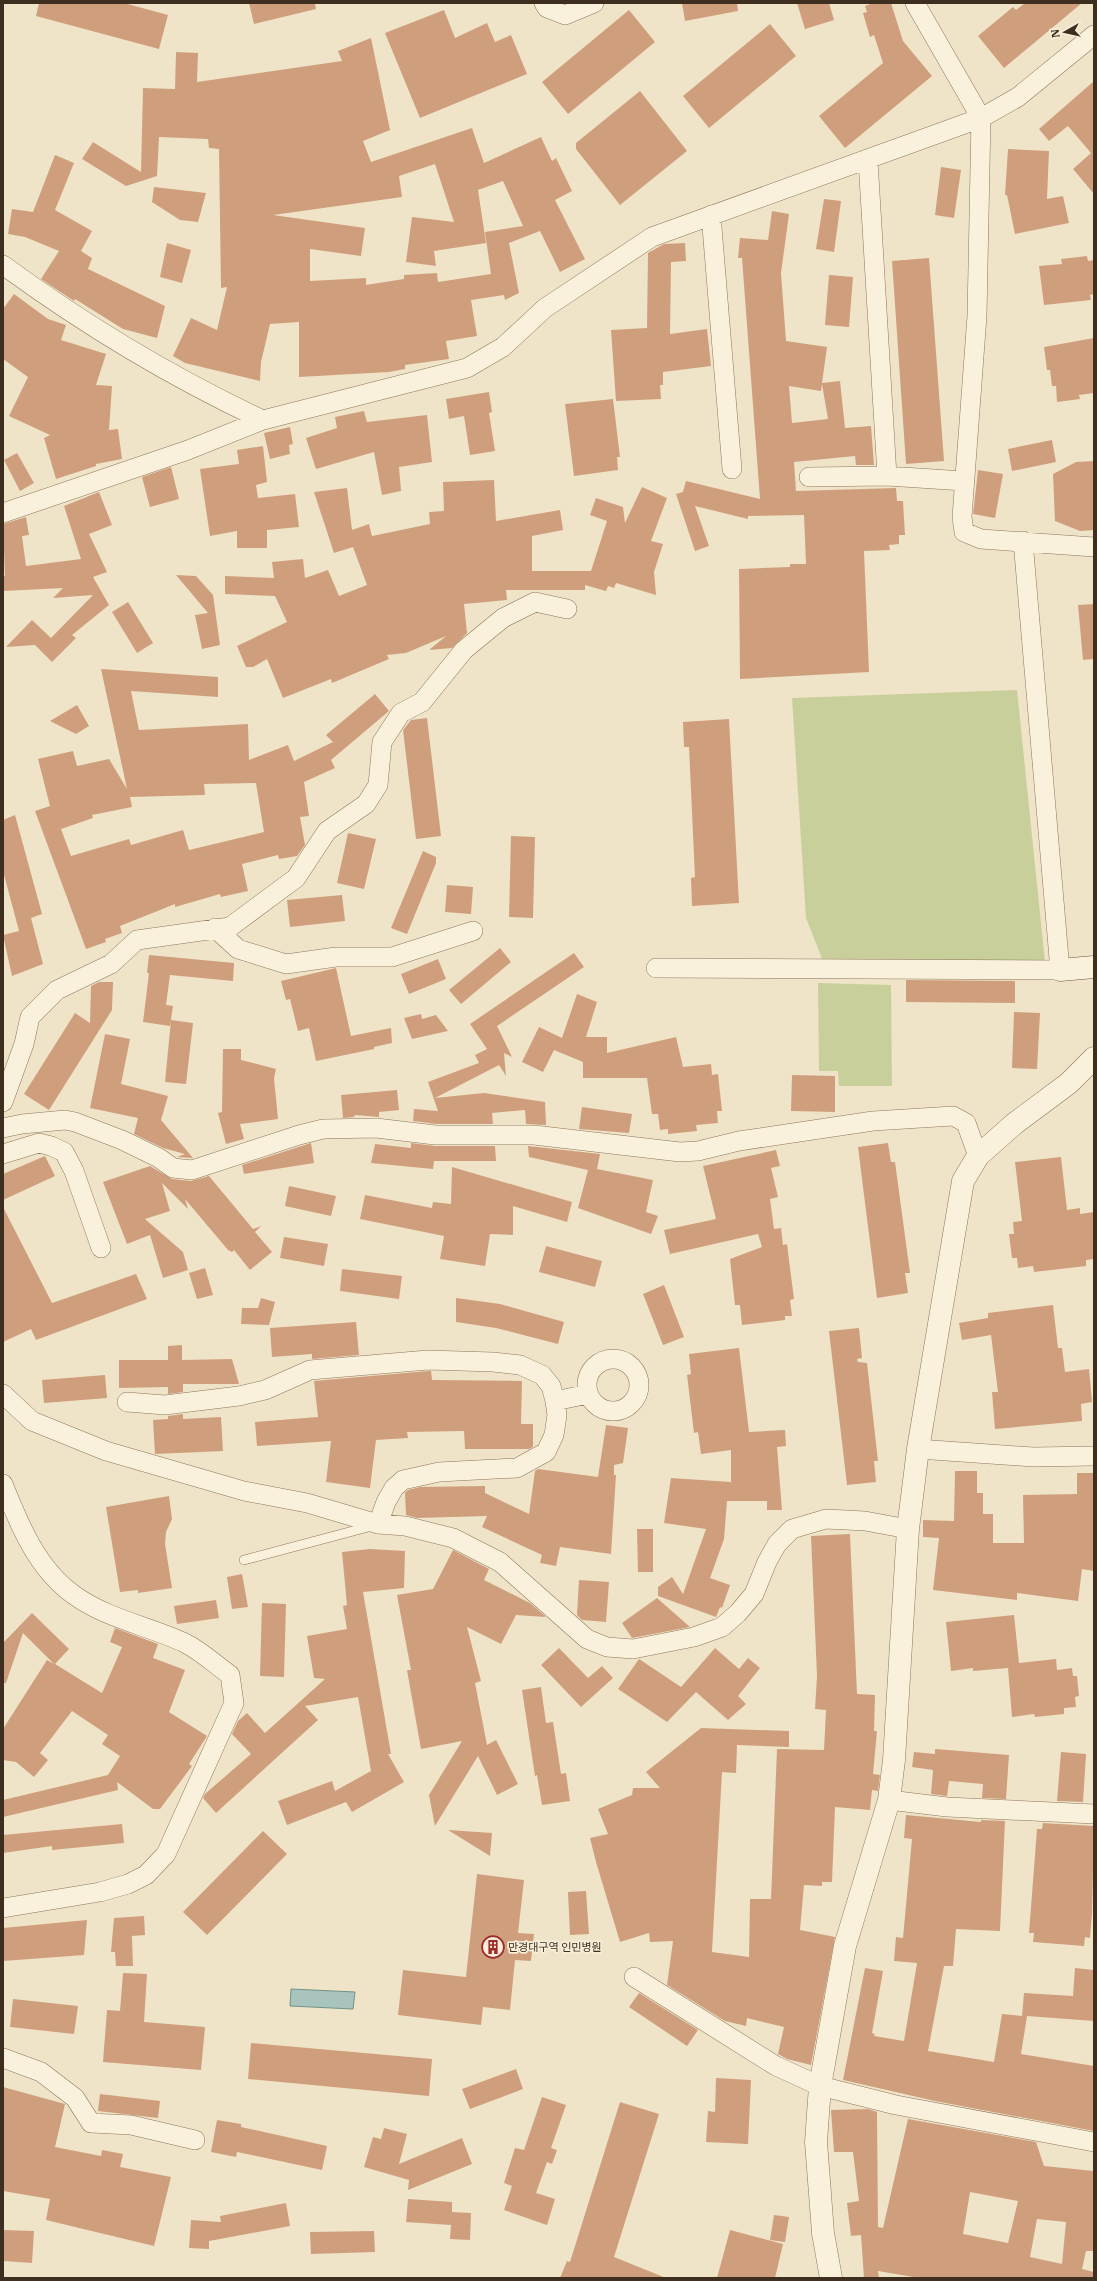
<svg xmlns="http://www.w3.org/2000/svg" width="1097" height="2281" font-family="'IBM Plex Serif','Noto Sans KR',serif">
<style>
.green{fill:#c9cf9b}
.water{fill:#a9c4bc;stroke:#6f938a}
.building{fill:#cf9f7d;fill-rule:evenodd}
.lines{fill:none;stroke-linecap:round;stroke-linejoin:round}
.service-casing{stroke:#8d765c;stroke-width:10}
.minor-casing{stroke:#8d765c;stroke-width:20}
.tertiary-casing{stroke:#8d765c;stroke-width:23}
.secondary-casing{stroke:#6f573f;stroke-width:23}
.service{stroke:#faf1dc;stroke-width:9}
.minor{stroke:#faf1dc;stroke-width:19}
.tertiary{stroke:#faf1dc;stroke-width:22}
.secondary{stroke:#faf1dc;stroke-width:22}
.labels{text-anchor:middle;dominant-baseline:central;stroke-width:3.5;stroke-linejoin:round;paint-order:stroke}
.poi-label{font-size:11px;fill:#3d2e20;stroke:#f7eed8;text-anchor:start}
</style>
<rect width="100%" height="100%" fill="#f0e4c8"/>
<!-- green -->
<path class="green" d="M1017,690L1045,962L823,961L806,918L792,698Z
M818,983L891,985L892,1086H839L838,1071H819Z"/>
<!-- water -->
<path class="water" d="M291,1989L355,1992L353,2009L290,2006Z"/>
<!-- building -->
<path class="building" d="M39,3H124L168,15L159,49L36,16Z
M249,3H315L316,9L254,24Z
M682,3H737L738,11L685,21Z
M797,3H829L834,20L805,29Z
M873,3H891L903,41L932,76L845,148L819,116L883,63L874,35L870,37L863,13L867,12L865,6Z
M1025,3H1082L1004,68L978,36L1013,7L1016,10Z
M444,10L455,38L487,23L495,42L511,35L527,74L420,118L385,33Z
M629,10L655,42L568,114L542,82Z
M770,24L796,56L709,128L683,96Z
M371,38L390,130L363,141L371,162L472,128L484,163L541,137L552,161L556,158L572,191L555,200L585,259L560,272L540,231L509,243L519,293L505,300L504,295L471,300L477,336L446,341L449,359L405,365V369L389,372L299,377V322L270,324L261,362L260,381L185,363L173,356L191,318L217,330L227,287L221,288L219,149L209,148L208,139L159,137L157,176L126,186L82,159L93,142L141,172L143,88L175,89L176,52L198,53L197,82L342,61L338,51ZM435,164L454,222L412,217L406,262L436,266L434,251L486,243L478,190L503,181L523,226L485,232L491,274L438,282L437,273L404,275V279L366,285V278L310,281V249L361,256L365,228L273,215L402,197L399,176Z
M1094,81V194L1073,169L1091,153L1068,126L1049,141L1039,129Z
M640,91L687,151L620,205L576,149V143Z
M1008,149L1049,151L1047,199L1063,196L1069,223L1015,234L1007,195H1005Z
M55,155L74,163L55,210L92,231L81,251L92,258L88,269L165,306L157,338L123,329L75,299L74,301L41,279L59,251L25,237L8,234L12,209L33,212Z
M941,167L961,170L954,218L935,215Z
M154,187L206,193L198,222L180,220L152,202Z
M824,199L841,201L834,252L816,249Z
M772,211L789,214L781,273L786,341L827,347L822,383L840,381L845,428L871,426L874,465H856L855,456L794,462L796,491L896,488L897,501H903L905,535H899V544L889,545L890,550L864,551L869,672L740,679L739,569L790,567V564H806L804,515L748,516V519L695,506L709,546L695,551L676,494L683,492L686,481L760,499L742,258H738L740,238L768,240ZM822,384L828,419L792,423L789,386L821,391Z
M167,243L191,250L182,283L160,277Z
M685,243L686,261L671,262L670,334L707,329L711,366L663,372V385H660L661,399L616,401L611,330L647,328L648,253L664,244Z
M1087,256L1088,261L1094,260V294L1090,295L1091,300L1044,305L1039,266L1062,264L1061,259Z
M929,258L944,461L906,464L892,261Z
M829,275L853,277L849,327L825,325Z
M14,294L48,319L66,325L61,340L106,354L96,385L112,386L109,430L118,429L122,459L96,464V466L56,479L44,438L50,435L9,416L28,377L3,359V309Z
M1094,338V393L1079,395L1080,399L1057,402L1056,386H1052L1050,370H1047L1044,347Z
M489,392L492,412L489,413L495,451L470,455L464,416L449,419L446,399Z
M613,399L620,457H617L618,470L574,476L565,404Z
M364,411L367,422L427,415L432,462L399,467L401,491L382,495L374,452L316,469L306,438L337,428L335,417Z
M290,427L293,444L289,445L290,454L270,459L264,433Z
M1052,440L1056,462L1012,471L1008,449Z
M263,446L267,482L256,485L258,498L295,494L299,527L267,530V548H237V531L210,536L200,469L239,464L237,450Z
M17,453L34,483L20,491L4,460Z
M1094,461V530L1080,531L1055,521L1053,474L1076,462Z
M171,467L179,499L150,507L142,477Z
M978,470L1003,474L995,518L973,514Z
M494,480L496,521L560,510L563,530L532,536V571H591L607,521L590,515L596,498L623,507L625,523L642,487L667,498L651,541L663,544L654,572L656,595L616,583L614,588L608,586L606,591L585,585V590H506L507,600L464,604L467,633L452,648L429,650L446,636L406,653L387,655L389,659L332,683L331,679L283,698L267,659L253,667H246L237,646L287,622L275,596L225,594V576L274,578L272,562L303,559L305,578L328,570L339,596L367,585L353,547L334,553L314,492L347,488L352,530L369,524L372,536L430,524L429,512L444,511L443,482Z
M99,492L112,525L89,534L107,572L93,577L109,605L72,635L76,638L52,662L35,645L6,647L32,620L51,638L93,595L53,598L63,588L3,591V576H5L3,524L26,517L29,535L22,536L26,566L81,559L64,506Z
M176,575L196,576L213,595L220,645L202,649L195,615L208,613Z
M128,602L153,643L137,653L112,612Z
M1094,604V659L1083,660L1078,605Z
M101,669L218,677V697L131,691L139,730L248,724L249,760L288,745L294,761L333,742L326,735L375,694L389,711L331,760L335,768L304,782L309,816L300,817L305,845L297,856L279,859L278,855L242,864L248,891L221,897L220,894L175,907V904L120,926L122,933L105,939L106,942L86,949L35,811L50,806L38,759L73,751L77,766L109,759L127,789ZM256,783L264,832L189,850L183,830L131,845L129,839L71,856L61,829L93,818L92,815L132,807L130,797L205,795L204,784Z
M77,705L89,726L76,734L50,721Z
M427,718L441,836L416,839L403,730L411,720Z
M729,719L739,903L692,906L691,878L695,877L689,747H684L683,722Z
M15,815L42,914L31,918L43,964L12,976L3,935L19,931L3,871V820Z
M348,833L376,839L364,889L337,883Z
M511,836L535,837L533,918L509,917Z
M423,851L436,857V863L407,934L391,928Z
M447,885L473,887L471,914L445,912Z
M342,895L345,921L290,927L287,900Z
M500,948L511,962L461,1004L449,990Z
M574,953L584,967L497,1026L512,1057L504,1053L506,1076L499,1065L435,1098L484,1093L545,1102L546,1125L526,1124L525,1110L492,1113L493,1124H436L413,1121L414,1109L438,1111L428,1082L479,1063L475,1055L487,1049L470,1024Z
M149,955L234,963L233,981L170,975L166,1005L173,1006L170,1026L143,1022L149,973H147Z
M438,959L446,979L409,994L401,974Z
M336,968L351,1036L391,1028L392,1043L374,1047V1049L316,1061L309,1028L298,1031L290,999L286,1000L281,981Z
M906,980L1015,981V1003L906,1002Z
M99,982H113L112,1010L49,1110L24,1094L75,1013L90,1023L91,986Z
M577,994L597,1002L586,1037H607V1053L676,1037L683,1067L711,1064L712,1075L718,1074L722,1111H717L718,1123L696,1125L697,1131L668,1134V1129L660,1130L658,1114H652L647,1078H583V1062L554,1050L543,1072L522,1062L539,1027L562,1038Z
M1014,1012L1040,1013L1037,1069L1012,1068Z
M421,1014L422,1019L436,1015L448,1031L412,1039L404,1018Z
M171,1020L193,1023L186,1084L165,1082Z
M105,1034L130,1039L121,1084L168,1096L161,1120L193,1158L177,1157L185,1154L163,1148L134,1134L138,1118L90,1108Z
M223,1049H241V1060L276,1069L274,1078L278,1119L240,1124L244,1139L226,1144L218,1113L222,1112Z
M792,1075L835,1076V1112L791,1111Z
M397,1090L399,1110L379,1112V1117L355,1115L354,1117L343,1118L341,1095Z
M582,1107L632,1114L629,1133L579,1129Z
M311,1143L314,1163L244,1174L242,1165Z
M411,1143L435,1146H495L496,1161H434L433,1169L371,1163L375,1144L411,1148Z
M888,1143L891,1162H895L910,1273H905L908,1293L877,1298L858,1147Z
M528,1146L600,1154L597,1169L653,1180L646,1212L658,1216L651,1234L578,1208L588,1170L529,1157Z
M776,1150L780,1166L771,1168L778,1197L770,1199L774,1229L781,1228L783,1245L787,1244L794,1299L790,1300L792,1316H785V1320L742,1325L740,1305H735L730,1259L762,1247L758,1234L670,1254L664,1230L716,1219L703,1166Z
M45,1156L55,1176L3,1200V1174Z
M1061,1157L1067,1210L1080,1208V1214L1094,1212V1259L1086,1260V1266L1034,1272L1033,1266L1018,1268L1017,1258H1012L1009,1234H1014L1013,1222L1022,1221L1015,1162Z
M150,1166L172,1179L191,1181L209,1176L253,1229L261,1226L255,1232L272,1252L250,1270L234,1250L232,1252L228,1250L185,1199L188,1209L162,1183L170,1211L145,1219L183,1252L188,1270L163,1278L150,1235L127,1244L103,1182Z
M452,1167L572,1202L567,1222L513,1206V1235L490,1234L485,1266L440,1259L444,1236L360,1219L365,1195L432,1208L433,1202L451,1204Z
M289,1186L336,1196L331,1216L285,1206Z
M3,1207L52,1303L136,1274L147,1299L36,1340L31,1329L3,1342Z
M284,1237L328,1244L324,1266L280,1258Z
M546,1246L602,1261L595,1287L539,1272Z
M205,1268L213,1295L197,1299L189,1273Z
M342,1269L402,1276L399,1299L340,1291Z
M664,1285L684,1337L663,1345L643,1294Z
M261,1298L275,1302L269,1325L241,1324L242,1308H258Z
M456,1298L500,1304L564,1322L558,1344L496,1328L456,1322Z
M1053,1305L1058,1348H1062L1065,1372L1089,1369L1092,1402L1081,1404L1082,1421L995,1429L992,1392H998L991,1335L962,1340L959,1323L988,1318V1313Z
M356,1322L359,1355L312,1359V1354L272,1357L270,1328Z
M859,1328L862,1358L857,1359L858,1362L867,1363L878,1461H874L876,1482L847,1485L829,1331Z
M182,1345V1360L232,1359L239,1384H183V1392L168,1394V1387L119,1388V1360H168V1346Z
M739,1348L749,1432L785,1430L786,1446L777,1447L782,1510H767V1501H727L724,1539L710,1578L730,1585L722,1608L720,1607L716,1617L658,1596V1587L672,1577L683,1594L706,1529L664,1523L671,1478L731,1482V1450L701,1454L698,1432L694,1433L687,1375L691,1374L689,1354Z
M428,1371H431L432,1380L522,1381L521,1424H533V1447L529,1449H465L464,1431L407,1432L408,1438L376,1440L370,1488L326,1482L331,1441L257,1446L255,1422L318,1417L314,1381Z
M105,1375L107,1398L44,1403L42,1380Z
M183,1414V1419L221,1417L223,1451L155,1454L153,1420L168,1419V1416Z
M606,1425L628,1428L623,1463L614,1465V1475H616L611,1554L560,1547L556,1566L540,1563L542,1555L482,1527L487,1516L417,1518L406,1515L405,1493L408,1490L420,1487L485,1486V1493L529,1514L535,1471L538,1469L598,1477Z
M955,1471H977V1493H983V1514H993V1543H1024L1023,1495L1077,1494V1473H1094V1571L1082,1569L1078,1601L1017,1593V1600L933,1590L939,1538L923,1537V1520L954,1521Z
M169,1496L172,1519L166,1532L165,1544L172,1588L138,1593V1590L120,1592L106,1507Z
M637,1529H653V1572H638Z
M850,1534L857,1694L875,1695L874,1731H877L873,1774L880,1775L878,1791L872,1790L870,1810L835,1807L832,1882H822V1886L804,1885L800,1930L835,1937L811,2065L787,2059L778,2054L784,2027L747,2018L746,2026L725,2021L667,1985L673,1941L650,1942L649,1933L620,1942L596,1862L590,1838L608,1834L598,1809L632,1795L633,1788H660L646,1772L701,1728L789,1731V1747L737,1745L736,1773L722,1772L712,1952L749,1957L750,1899H771L777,1749L824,1750L826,1710L815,1709L817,1676L811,1536Z
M370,1549L405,1551L404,1588L363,1592L391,1754H388L404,1782L352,1812L346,1802L287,1825L278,1801L332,1781L335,1791L371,1771L358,1697L305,1706L318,1720L216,1813L203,1798L205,1794L251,1754L232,1734L238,1721L247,1713L265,1733L325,1679L314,1678L307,1636L347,1629L343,1606L347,1605L342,1552Z
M453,1550L489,1569L484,1580L530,1603L546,1617L516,1615L501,1644L467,1627L481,1681L475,1683L487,1745L496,1740L518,1784L497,1795L478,1756L435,1826L429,1795L462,1741L421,1749L407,1670H411L397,1595L433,1589Z
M242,1574L248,1607L232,1609L227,1577Z
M579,1580L609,1582L606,1622L582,1620L577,1615Z
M657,1598L690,1627L632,1638L622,1623Z
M216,1600L219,1618L177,1624L174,1606Z
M262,1603L286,1604L284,1677L260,1676Z
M32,1613L69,1649L55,1664L102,1693L122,1647L110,1642L115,1628L158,1644L153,1658L185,1670L169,1712L207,1736L189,1764L192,1766L160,1809H153L117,1782L118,1790L3,1817V1800L108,1775L120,1756L102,1744L108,1735L72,1711L40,1753L48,1760L34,1777L16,1762L3,1760V1729L47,1660L54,1664L23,1633L6,1683H3V1643Z
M1014,1615L1019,1663L1056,1659L1057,1670L1072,1668L1073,1676H1077L1079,1696L1075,1697L1076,1707L1064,1708V1714L1035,1717L1034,1714L1012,1717L1008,1668L973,1671V1668L951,1671L946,1622Z
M559,1648L588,1678L602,1666L613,1678L581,1707L541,1665Z
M715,1648L739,1669L748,1658L760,1668L738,1696L746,1704L728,1720L696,1692L667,1722L618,1689L639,1659L681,1687Z
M541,1687L546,1723L553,1722L561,1774L566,1773L570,1801L542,1805L537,1775L535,1776L522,1690Z
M935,1749L1009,1755L1006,1799L982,1798L983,1784L949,1781L947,1796L931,1794L933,1770L912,1767L914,1752L935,1754Z
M1061,1752L1086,1754L1083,1802L1057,1801Z
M906,1815L981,1822V1820L1005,1821L1000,1931L956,1929L953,1966H944L928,2051L994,2062L1002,2014L1022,2016L1024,1993L1073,1996L1075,1968L1094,1970V2021L1027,2016L1021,2054L1094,2066V2131L935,2101L843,2080L865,1968L883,1971L872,2033L875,2034L874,2036L904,2041L917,1963L894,1961L896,1937L903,1938L912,1839L904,1838Z
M1043,1823L1094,1826L1092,1913L1090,1938L1085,1937L1084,1946L1033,1942L1034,1933H1029L1037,1829H1042Z
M122,1824L124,1843L52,1850V1846L3,1853V1835Z
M448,1830L492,1833L490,1856Z
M263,1831L287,1854L207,1935L183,1912Z
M477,1874L524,1880L518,1933L534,1934L531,1961L515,1960L510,2010L483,2007L481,2025L398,2015L403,1970L466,1977Z
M586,1891L589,1934L570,1935L568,1892Z
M144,1916L145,1935L132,1936L133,1966H116L115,1952H111L114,1918Z
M87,1920L84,1955L3,1961V1928Z
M123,1973L147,1974L144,2022L205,2027L201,2070L103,2062L107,2010L120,2011Z
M639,1993L698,2030L687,2046L629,2007Z
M13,1999L78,2006L74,2034L10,2027Z
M251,2043L432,2059L429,2096L248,2079Z
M516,2069L523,2089L470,2109L462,2089Z
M716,2078L751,2080L748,2144L706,2142L708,2111L715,2112Z
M3,2087L65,2104L55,2147L101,2156L102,2150L123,2154L120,2167L171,2177L154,2246L46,2220L50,2199L3,2191Z
M100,2094L160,2101L158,2118L98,2111Z
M542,2097L566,2105L551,2148L557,2150L552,2164L547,2162L536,2193L555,2199L547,2225L504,2210L512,2186L504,2183L515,2148L524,2150Z
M620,2102L659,2114L614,2257L666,2278H560L567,2261L570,2262Z
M868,2109L877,2112L878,2227L883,2228L908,2119L1036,2142L1044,2166L1094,2171V2251H1086L1082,2269L1094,2272L1093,2278H919L878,2271L879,2278H864L861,2235L851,2236L847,2203L859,2201L853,2152H834L831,2110ZM970,2192L1018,2201L1008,2243L963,2234ZM1037,2219L1066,2222L1062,2264L1030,2257Z
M217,2120L241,2124V2127L327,2146L322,2170L237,2152L236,2157L211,2152Z
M384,2128L407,2134L399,2164L462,2138L472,2164L408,2190L409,2180L364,2167L373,2137L381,2139Z
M408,2199L452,2202V2212L471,2213L470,2240L450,2239L451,2225L406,2222Z
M286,2203L290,2226L209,2241V2249L189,2248L191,2220L221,2222L220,2216Z
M774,2215L789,2217L785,2242L770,2240Z
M3,2230L34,2231L32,2263L3,2261Z
M730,2230L783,2244L775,2278H717Z
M374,2231L375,2252L311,2254L310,2232Z"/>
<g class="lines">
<!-- service casing -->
<g class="service-casing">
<path id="service" d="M244,1560L372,1526"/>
</g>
<!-- minor casing -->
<g class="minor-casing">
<path id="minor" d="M544,3L547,8L565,15L594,3
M915,3L981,118L977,316L962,517L964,532L981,539L1094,547
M868,160L887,476
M711,215L732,469
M3,265C85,325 171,377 263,420
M809,477L887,476L964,481
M3,513L188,450L263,420L467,368L503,347L545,308L652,237L981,118L1018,97L1094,35
M215,928L238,949L286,964L336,957H392L473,931
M656,968L1060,970L1023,541
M3,1102L24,1044L30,1017L57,990L111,964L137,940L230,927L296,878L327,831L366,804L378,785L382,742L401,713L422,702L464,650L503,618L535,602L567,609
M3,1128L22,1124L65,1120L75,1122L122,1140L159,1158L173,1168L192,1170L299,1135L323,1129L376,1128L435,1135H534L680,1152L698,1151L739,1141L873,1121L953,1116L966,1123L978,1156
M3,1154L39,1143L51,1146L64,1152L74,1171L101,1248
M587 1385a26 26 0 1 1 52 0a26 26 0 1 1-52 0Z
M3,1394L32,1421L106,1451L244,1491L307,1503L378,1524L405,1526L453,1538L500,1562L587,1639L607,1647L633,1649L694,1637L722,1627L738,1613L754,1594L767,1562L777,1544L792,1529L826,1519L865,1521L908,1529
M555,1401L588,1394
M127,1402L165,1405L239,1396L265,1390L310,1370L428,1360L493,1362L520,1365L542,1375L551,1386L555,1401L557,1415L554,1435L546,1452L517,1468L439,1472L403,1480L394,1488L386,1502L378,1524
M918,1449L1033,1457L1094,1456
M3,1484C19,1524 37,1569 74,1595C107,1619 149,1626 185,1643C201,1651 216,1665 230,1675L234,1703L166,1854L146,1875L128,1884L100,1892L3,1908
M889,1800L947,1807L1094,1814
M634,1977L776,2066L820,2086L896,2105L1094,2142
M3,2058L41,2072L75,2098L91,2123L131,2125L195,2140"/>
</g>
<!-- tertiary casing -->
<g class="tertiary-casing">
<path id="tertiary" d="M831,2278L823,2233L816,2142L820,2086L845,1946L889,1800L894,1760L908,1529L918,1449L963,1181L978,1156L1014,1124L1069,1083L1094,1058"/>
</g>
<!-- secondary casing -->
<g class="secondary-casing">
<path id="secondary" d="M1060,970L1094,967"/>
</g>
<!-- service -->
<use href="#service" class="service"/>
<!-- minor -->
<use href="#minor" class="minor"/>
<!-- tertiary -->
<use href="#tertiary" class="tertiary"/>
<!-- secondary -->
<use href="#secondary" class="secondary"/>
</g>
<!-- icons -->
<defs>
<g id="building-ring" transform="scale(1.15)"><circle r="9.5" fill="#f7eed8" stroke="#9e2a2b" stroke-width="1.5"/><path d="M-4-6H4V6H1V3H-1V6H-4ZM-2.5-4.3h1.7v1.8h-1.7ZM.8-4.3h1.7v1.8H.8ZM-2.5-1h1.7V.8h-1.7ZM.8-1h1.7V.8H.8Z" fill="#9e2a2b"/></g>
</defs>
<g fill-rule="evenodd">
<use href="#building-ring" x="493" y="1947"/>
</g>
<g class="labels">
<!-- poi labels -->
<g class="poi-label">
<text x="508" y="1947">만경대구역 인민병원</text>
</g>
</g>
<!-- border -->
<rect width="1097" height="2281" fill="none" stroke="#3d2e20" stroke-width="8"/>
<!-- north arrow -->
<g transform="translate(1065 32) rotate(262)" stroke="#f7eed8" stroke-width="3" paint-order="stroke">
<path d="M0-3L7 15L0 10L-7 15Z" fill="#3d2e20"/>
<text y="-6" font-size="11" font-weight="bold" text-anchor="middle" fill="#3d2e20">N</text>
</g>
</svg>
